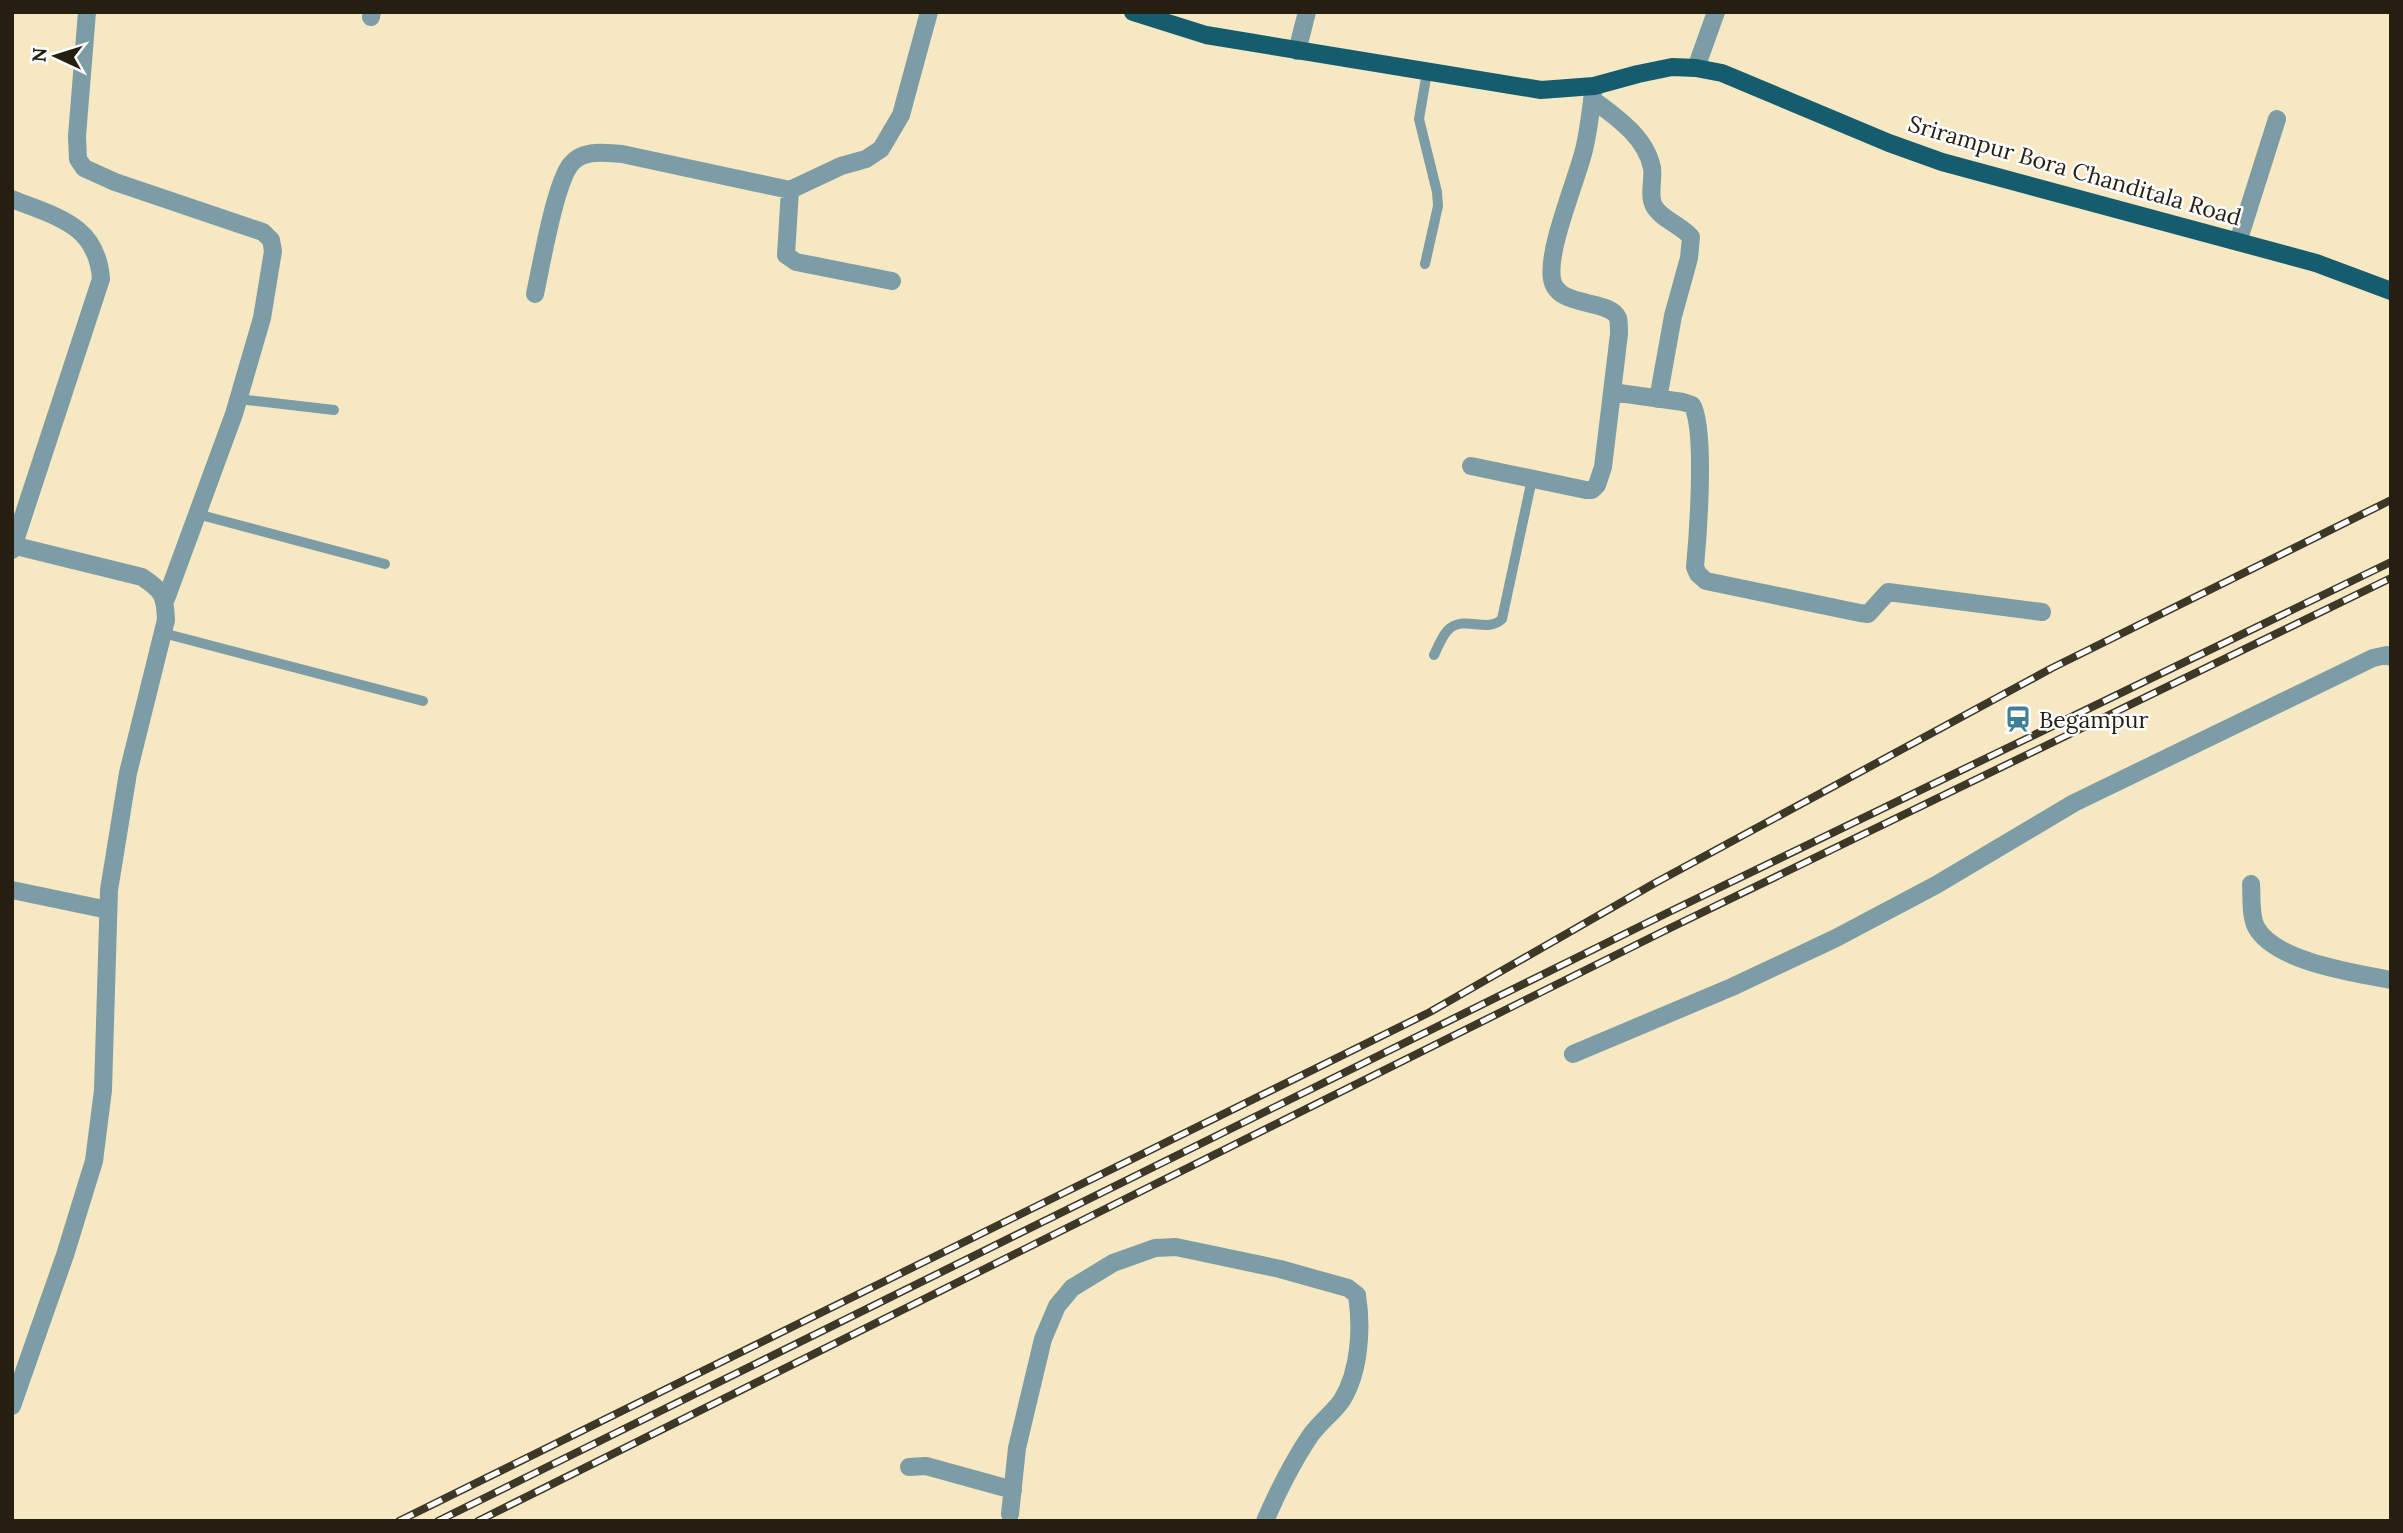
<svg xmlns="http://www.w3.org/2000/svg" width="2403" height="1533" font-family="Lora,serif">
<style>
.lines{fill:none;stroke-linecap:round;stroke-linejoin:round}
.service{stroke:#7c9ca6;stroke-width:10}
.minor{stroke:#7c9ca6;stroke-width:18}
.primary{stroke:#145c6e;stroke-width:18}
.rail-casing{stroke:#3d3727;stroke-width:8}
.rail{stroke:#fff;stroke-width:5;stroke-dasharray:16;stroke-linecap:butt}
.labels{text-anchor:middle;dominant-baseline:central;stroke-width:5;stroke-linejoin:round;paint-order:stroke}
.street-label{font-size:23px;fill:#241f11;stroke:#fff}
.poi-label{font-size:23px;fill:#241f11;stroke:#fff;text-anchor:start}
</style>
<rect width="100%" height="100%" fill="#f6e8c3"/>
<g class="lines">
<!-- service -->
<path class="service" d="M1425,264L1438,206L1437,192L1419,119L1427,72
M238,399L334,410
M197,514L385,564
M163,633L423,701
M1434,655C1438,647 1442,636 1448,630C1464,614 1487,634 1502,619L1532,479"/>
<!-- minor -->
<path class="minor" d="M87,12L77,136L78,159L84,168L115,182L263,232L271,240L273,251L262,318L234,414L166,599
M371,17L372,12
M1297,51L1307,12
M1696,68L1716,12
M1592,99C1615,116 1646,137 1652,168C1654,179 1648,195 1654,206C1661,219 1681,225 1691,237L1689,258L1673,316L1658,399
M790,190L786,255L796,262L892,281
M12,199C56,217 97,224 101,279L12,550
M2238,242L2277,119
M535,294C541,267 555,183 571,164C583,149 605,153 622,154L790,190L841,166L866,159L881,149L901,115L929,12
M1612,392L1683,402L1692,405C1706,428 1698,535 1695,567L1698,574L1706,581L1860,613L1868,614L1888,592L2042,612
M1471,466L1586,490H1592L1597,485L1603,467L1619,334C1619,329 1619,322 1618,318C1610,298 1557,309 1552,279C1547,249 1576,182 1584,150C1589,129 1591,108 1594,86
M12,545L142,577C163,591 165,595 166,620L128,773L109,890L103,1090L94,1161L65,1255L12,1406
M2251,884C2252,897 2250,915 2256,927C2275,962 2355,973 2391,980
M12,890L108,910
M1573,1054L1732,987L1836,938L1936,885L2074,803L2373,658L2387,655L2391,657
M909,1467L926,1466L1013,1490
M1010,1514L1017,1448L1043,1339L1057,1306L1072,1288L1113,1263L1155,1248L1176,1247L1280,1269L1348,1288L1357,1295C1362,1327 1360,1371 1342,1400C1335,1411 1319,1423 1310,1436C1292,1463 1278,1491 1265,1521"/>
<!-- primary -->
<path class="primary" d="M1133,12L1206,35L1541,90L1594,86L1638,74L1672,67L1696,68L1722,73L1889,143L1942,162L2316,263L2391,291"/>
<!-- rail casing -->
<g class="rail-casing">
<path id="rail" d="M399,1521L1430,1012L1655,883L2052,668L2391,500
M438,1521L1667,913L2391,562
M478,1521L1662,932L2391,578"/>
</g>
<!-- rail -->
<use href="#rail" class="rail"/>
</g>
<!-- icons -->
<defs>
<g id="station-bare" transform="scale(2.1)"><path d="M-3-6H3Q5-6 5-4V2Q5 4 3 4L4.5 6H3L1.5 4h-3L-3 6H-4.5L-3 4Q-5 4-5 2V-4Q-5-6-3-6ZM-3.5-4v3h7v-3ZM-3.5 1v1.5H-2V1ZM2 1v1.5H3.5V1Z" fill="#3e7f91" stroke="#fff" stroke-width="2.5" paint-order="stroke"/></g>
</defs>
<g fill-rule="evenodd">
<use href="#station-bare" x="2018" y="719"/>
</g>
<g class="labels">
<!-- street labels -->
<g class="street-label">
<text transform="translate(2075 170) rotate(16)">Srirampur Bora Chanditala Road</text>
</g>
<!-- poi labels -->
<g class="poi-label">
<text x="2039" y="719">Begampur</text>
</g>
</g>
<!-- border -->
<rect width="2403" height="1533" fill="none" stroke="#241f11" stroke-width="28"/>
<!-- north arrow -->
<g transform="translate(56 56) rotate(274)" stroke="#ffffff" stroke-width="5" paint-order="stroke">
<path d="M0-5L12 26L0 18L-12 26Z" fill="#241f11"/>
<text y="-10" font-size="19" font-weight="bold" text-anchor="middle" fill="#241f11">N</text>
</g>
</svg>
